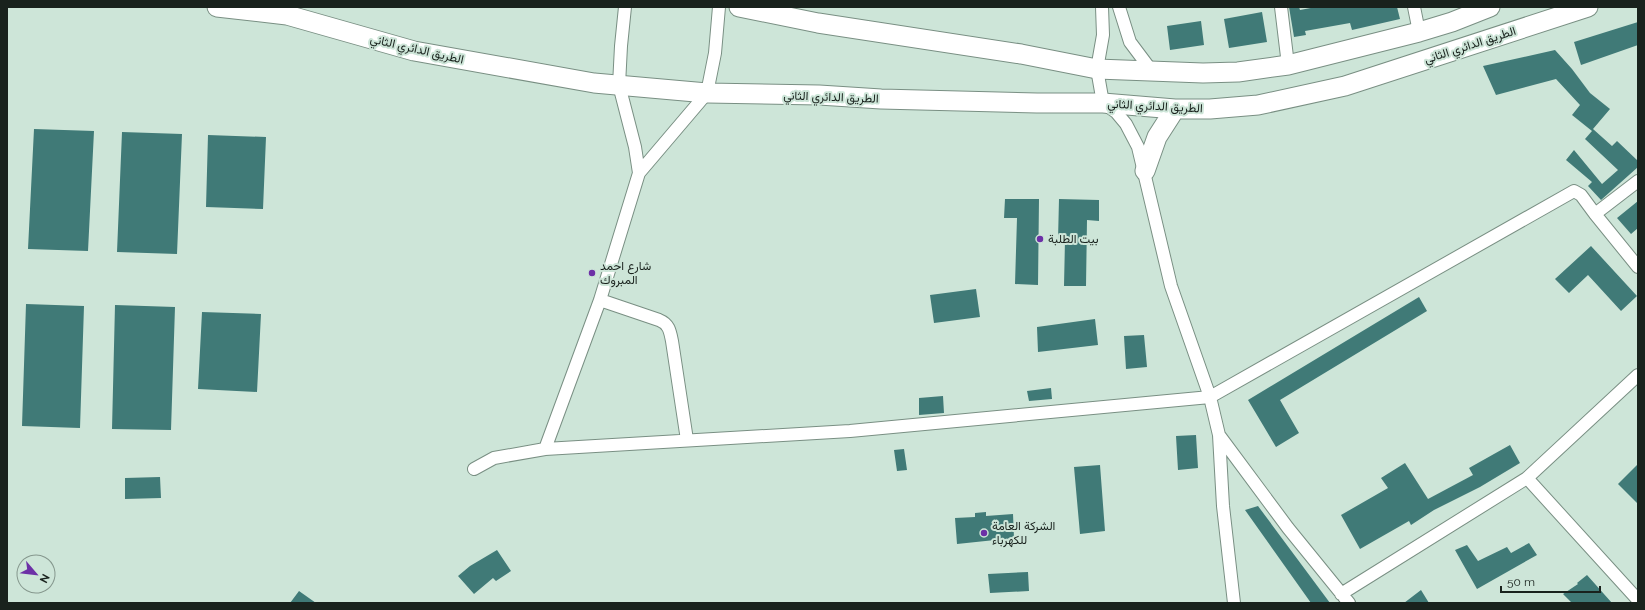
<svg xmlns="http://www.w3.org/2000/svg" width="1645" height="610" font-family="Raleway,Vazirmatn,sans-serif">
<style>
.building{fill:#407a77}
.lines{fill:none;stroke-linecap:round;stroke-linejoin:round}
.minor-casing{stroke:#798f83;stroke-width:14}
.primary-casing{stroke:#798f83;stroke-width:21}
.minor{stroke:#fff;stroke-width:12}
.primary{stroke:#fff;stroke-width:19}
.poi-dot{fill:#6c30a6;stroke:#cde5d8;stroke-width:1.5}
.labels{text-anchor:middle;dominant-baseline:central;stroke-width:4;stroke-linejoin:round;paint-order:stroke}
.street-label{font-size:12px;fill:#19221d;stroke:#cde5d8}
.poi-label{font-size:12px;fill:#19221d;stroke:#cde5d8;text-anchor:start}
</style>
<rect width="100%" height="100%" fill="#cde5d8"/>
<!-- building -->
<path class="building" d="M1289,7H1299L1300,10L1316,7H1397L1400,19L1352,30L1350,23L1305,31L1306,35L1294,37Z
M1262,12L1267,42L1229,48L1224,19Z
M1201,21L1204,45L1170,50L1167,26Z
M1638,22V45L1581,65L1574,42Z
M1555,50L1572,69L1590,93L1610,109L1593,129L1612,146L1617,141L1638,161V167L1601,200L1588,186L1592,182L1566,160L1574,150L1602,184L1618,170L1585,139L1592,131L1572,115L1580,105L1556,79L1496,95L1483,66Z
M34,129L94,131L88,251L28,249Z
M122,132L182,134L177,254L117,252Z
M208,135L266,137L263,209L206,207Z
M1005,199H1039L1038,285L1015,284L1017,218H1004Z
M1059,199L1099,200V221L1087,220L1086,286H1064L1065,240H1058Z
M1638,201V228L1631,234L1617,218Z
M1591,246L1637,296L1621,311L1588,275L1569,293L1555,279Z
M976,289L980,317L934,323L930,295Z
M1419,297L1427,311L1280,400L1299,433L1276,447L1248,400Z
M26,304L84,306L80,428L22,426Z
M115,305L175,307L171,430L112,429Z
M202,312L261,314L257,392L198,389Z
M1095,319L1098,345L1038,352L1037,327Z
M1144,335L1147,367L1126,369L1124,336Z
M1051,388L1052,399L1029,401L1027,391Z
M943,396L944,413L919,415V398Z
M1196,435L1198,468L1178,470L1176,436Z
M1510,445L1520,463L1480,487L1434,510L1411,525L1409,521L1360,549L1341,515L1388,488L1381,478L1405,463L1428,499L1473,475L1469,468Z
M904,449L907,470L897,471L894,450Z
M1638,464V504L1618,484Z
M1100,465L1105,531L1080,534L1074,467Z
M160,477L161,498L125,499V478Z
M1258,506L1330,603H1311L1245,510Z
M986,512V516L1013,514L1014,538L957,544L955,518L975,517V513Z
M1529,543L1537,555L1477,589L1455,550L1467,545L1478,561L1507,547L1511,553Z
M497,550L511,571L496,581L493,578L474,594L458,576L470,566Z
M1028,572L1029,591L990,593L988,574Z
M1587,575L1612,603H1572L1563,594L1578,584L1577,583Z
M1421,590L1429,603H1404Z
M299,591L316,603H290Z"/>
<g class="lines">
<!-- minor casing -->
<g class="minor-casing">
<path id="minor" d="M625,7L621,46L619,85L635,147L639,173
M1102,7L1103,35L1097,69L1103,103L1116,112L1126,124L1138,147L1171,286L1210,397L1219,435L1223,506L1234,603
M1119,7L1130,42L1151,70
M1281,7L1288,65
M1414,7L1419,32
M1595,214L1638,181
M600,300L659,320C669,324 670,331 672,341L687,440
M1219,435L1288,528L1349,603
M545,449L600,300L639,173L707,93L715,53L719,7
M474,469L494,458L545,449L850,431L1210,397L1574,191L1581,195L1595,214L1638,267
M1527,478L1638,375
M1341,594L1527,478L1638,600"/>
</g>
<!-- primary casing -->
<g class="primary-casing">
<path id="primary" d="M217,7L287,15L414,51L594,83L707,93L819,95L881,99L1037,103H1103L1175,109H1210L1258,105L1345,86L1588,7
M739,7L818,23L1021,54L1097,69L1203,73L1238,72L1288,65L1419,32L1452,22L1490,7
M1145,171L1157,137L1175,109"/>
</g>
<!-- minor -->
<use href="#minor" class="minor"/>
<!-- primary -->
<use href="#primary" class="primary"/>
</g>
<!-- markers -->
<g class="poi-dot">
<circle cx="1040" cy="239" r="4"/>
<circle cx="592" cy="273" r="4"/>
<circle cx="984" cy="533" r="4"/>
</g>
<g class="labels">
<!-- street labels -->
<g class="street-label">
<text transform="translate(1470 45) rotate(-18)">الطريق الدائري الثاني</text>
<text transform="translate(417 49) rotate(13)">الطريق الدائري الثاني</text>
<text transform="translate(831 97) rotate(2)">الطريق الدائري الثاني</text>
<text transform="translate(1155 106) rotate(3)">الطريق الدائري الثاني</text>
</g>
<!-- poi labels -->
<g class="poi-label">
<text x="1048" y="239">بيت الطلبة</text>
<text x="600" y="266">شارع احمد<tspan x="600" dy="14">المبروك</tspan></text>
<text x="992" y="526">الشركة العامة<tspan x="992" dy="14">للكهرباء</tspan></text>
</g>
</g>
<!-- border -->
<rect width="1645" height="610" fill="none" stroke="#19221d" stroke-width="16"/>
<!-- north arrow -->
<g transform="translate(36 574) rotate(118)"><circle r="19" fill="#cde5d8" stroke="#85978d"/>
<path d="M0-3L7 15L0 10L-7 15Z" fill="#6c30a6"/>
<text y="-6" font-size="11" font-weight="bold" text-anchor="middle" fill="#19221d">N</text>
</g>
<!-- scale -->
<path d="M1501 586v6h99v-6" fill="none" stroke="#19221d" stroke-width="2"/>
<text x="1507" y="586" font-size="12" fill="#19221d" stroke="#cde5d8" stroke-width="3" paint-order="stroke">50 m</text>
</svg>
